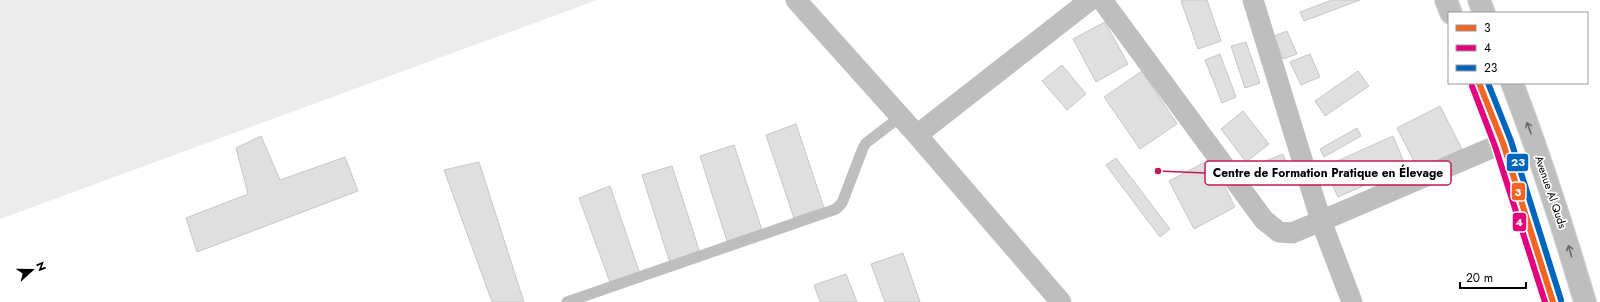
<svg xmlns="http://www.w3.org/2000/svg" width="1600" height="302" font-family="Jost,sans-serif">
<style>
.green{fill:#ececec}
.building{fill:#dfdfdf;stroke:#c7c7c7}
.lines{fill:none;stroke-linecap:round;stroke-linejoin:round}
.primary-casing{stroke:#dbdbdb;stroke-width:24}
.lane{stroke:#bebebe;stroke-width:11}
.street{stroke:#bebebe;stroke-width:21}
.primary{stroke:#bebebe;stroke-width:22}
.bus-1-casing{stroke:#fff;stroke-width:9}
.bus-2-casing{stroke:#fff;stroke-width:9}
.bus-3-casing{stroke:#fff;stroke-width:9}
.bus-1{stroke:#f26522;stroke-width:6}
.bus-2{stroke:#e5007d;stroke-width:6}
.bus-3{stroke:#0065bd;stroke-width:6}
.oneway{stroke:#686868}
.labels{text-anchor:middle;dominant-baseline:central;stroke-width:3.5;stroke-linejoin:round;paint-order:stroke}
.street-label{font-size:11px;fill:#000;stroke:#fff}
.leader{fill:none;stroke:#c2185b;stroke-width:1.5}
.callout-dot{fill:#c2185b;stroke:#fff;stroke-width:1.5}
.callout{fill:#fff;stroke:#c2185b;stroke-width:1.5}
.callout-label{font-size:12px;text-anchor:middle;font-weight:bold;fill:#000}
.line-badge{stroke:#fff;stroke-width:1.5}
.badge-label{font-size:11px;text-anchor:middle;font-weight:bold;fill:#fff}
</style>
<rect width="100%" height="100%" fill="#fff"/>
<!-- green -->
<path class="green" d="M0,0H597L0,219Z"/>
<!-- building -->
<path class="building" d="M1185,0H1207L1221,41L1198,49L1181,1Z
M1332,0H1360L1304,21L1300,12Z
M1105,22L1128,64L1096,82L1073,39Z
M1287,31L1297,54L1283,59L1274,36Z
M1246,42L1260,83L1245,88L1231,46Z
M1220,54L1236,97L1222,103L1205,60Z
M1310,54L1320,77L1301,85L1290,62Z
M1062,65L1086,94L1067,110L1042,81Z
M1142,71L1177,124L1140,149L1104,97Z
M1358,71L1369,86L1325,116L1315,101Z
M1440,106L1462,149L1419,171L1397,128Z
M1243,111L1269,144L1246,162L1221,129Z
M796,124L824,208L794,218L766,135Z
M1357,128L1361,136L1324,157L1320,149Z
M261,136L280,180L345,157L358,191L197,252L186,218L248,194L236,148Z
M1393,136L1406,167L1338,197L1324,167Z
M734,145L762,230L727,241L700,156Z
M1283,154L1288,166L1249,181L1245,169Z
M1116,158L1170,229L1160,237L1106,165Z
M1211,159L1235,207L1194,229L1169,181Z
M479,162L524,302H492L444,170Z
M672,166L700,253L670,263L642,175Z
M610,186L640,274L611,285L579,198Z
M903,253L920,302H885L871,264Z
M846,274L857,302H820L814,285Z"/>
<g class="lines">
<!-- primary casing -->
<g class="primary-casing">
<path id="primary" d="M1446,0L1451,13
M1479,0L1484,13
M1479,83L1503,143L1553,302
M1512,83C1540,155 1563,228 1585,302"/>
</g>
<!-- lane -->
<path class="lane" d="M567,302L836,209L842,203L863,148L866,143L900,117"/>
<!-- street -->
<path class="street" d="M796,0L917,135L1061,302
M1102,0L1264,220L1279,232L1292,233L1321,221L1352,302
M1253,0L1321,221L1503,143
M917,135L1090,0"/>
<!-- primary -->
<use href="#primary" class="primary"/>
<!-- bus-1 casing -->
<g class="bus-1-casing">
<path id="bus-1" d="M1479,83L1503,143L1553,302"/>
</g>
<!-- bus-2 casing -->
<g class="bus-2-casing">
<path id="bus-2" d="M1472,86L1495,146L1545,302"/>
</g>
<!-- bus-3 casing -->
<g class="bus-3-casing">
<path id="bus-3" d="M1488,83L1511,141L1561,300"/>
</g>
<!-- bus-1 -->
<use href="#bus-1" class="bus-1"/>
<!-- bus-2 -->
<use href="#bus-2" class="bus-2"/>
<!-- bus-3 -->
<use href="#bus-3" class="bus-3"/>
</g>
<!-- one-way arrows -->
<defs><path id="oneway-shaft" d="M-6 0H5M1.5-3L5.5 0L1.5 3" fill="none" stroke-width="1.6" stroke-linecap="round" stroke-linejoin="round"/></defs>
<g class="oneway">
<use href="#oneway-shaft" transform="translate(1529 128) rotate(-110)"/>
<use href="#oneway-shaft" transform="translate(1570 251) rotate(-106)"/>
</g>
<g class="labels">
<!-- street labels -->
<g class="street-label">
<text transform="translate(1551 192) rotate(71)">Avenue Al Quds</text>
</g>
</g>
<!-- callouts -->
<path class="leader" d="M1158 171L1205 173"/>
<circle class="callout-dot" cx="1158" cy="171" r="4"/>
<rect class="callout" x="1205" y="161" width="246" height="24" rx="4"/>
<g class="callout-label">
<text x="1328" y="177">Centre de Formation Pratique en Élevage</text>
</g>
<g class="line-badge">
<rect x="1506" y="153" width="23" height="19" rx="4" fill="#0065bd"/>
<rect x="1511" y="182" width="15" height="19" rx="4" fill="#f26522"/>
<rect x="1512" y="212" width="15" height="20" rx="4" fill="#e5007d"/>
</g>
<g class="badge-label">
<text x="1518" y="166">23</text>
<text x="1518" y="196">3</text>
<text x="1519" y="226">4</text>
</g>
<!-- legend -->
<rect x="1448" y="12" width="140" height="72" fill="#ffffff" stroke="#999999"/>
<rect x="1456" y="25" width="20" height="6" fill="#f26522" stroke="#999999"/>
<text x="1484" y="32" font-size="12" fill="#000000">3</text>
<rect x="1456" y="45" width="20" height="6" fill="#e5007d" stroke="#999999"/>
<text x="1484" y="52" font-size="12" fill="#000000">4</text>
<rect x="1456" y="65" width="20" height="6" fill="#0065bd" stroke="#999999"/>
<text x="1484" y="72" font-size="12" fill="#000000">23</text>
<!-- north arrow -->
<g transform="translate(32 270) rotate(69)" stroke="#ffffff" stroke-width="3" paint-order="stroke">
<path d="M0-3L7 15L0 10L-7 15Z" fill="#000000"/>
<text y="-6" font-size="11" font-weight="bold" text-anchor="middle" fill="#000000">N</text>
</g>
<!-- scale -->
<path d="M1460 282v6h66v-6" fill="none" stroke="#000000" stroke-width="2"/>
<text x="1466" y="282" font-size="12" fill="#000000" stroke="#ffffff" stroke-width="3" paint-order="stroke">20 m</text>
</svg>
